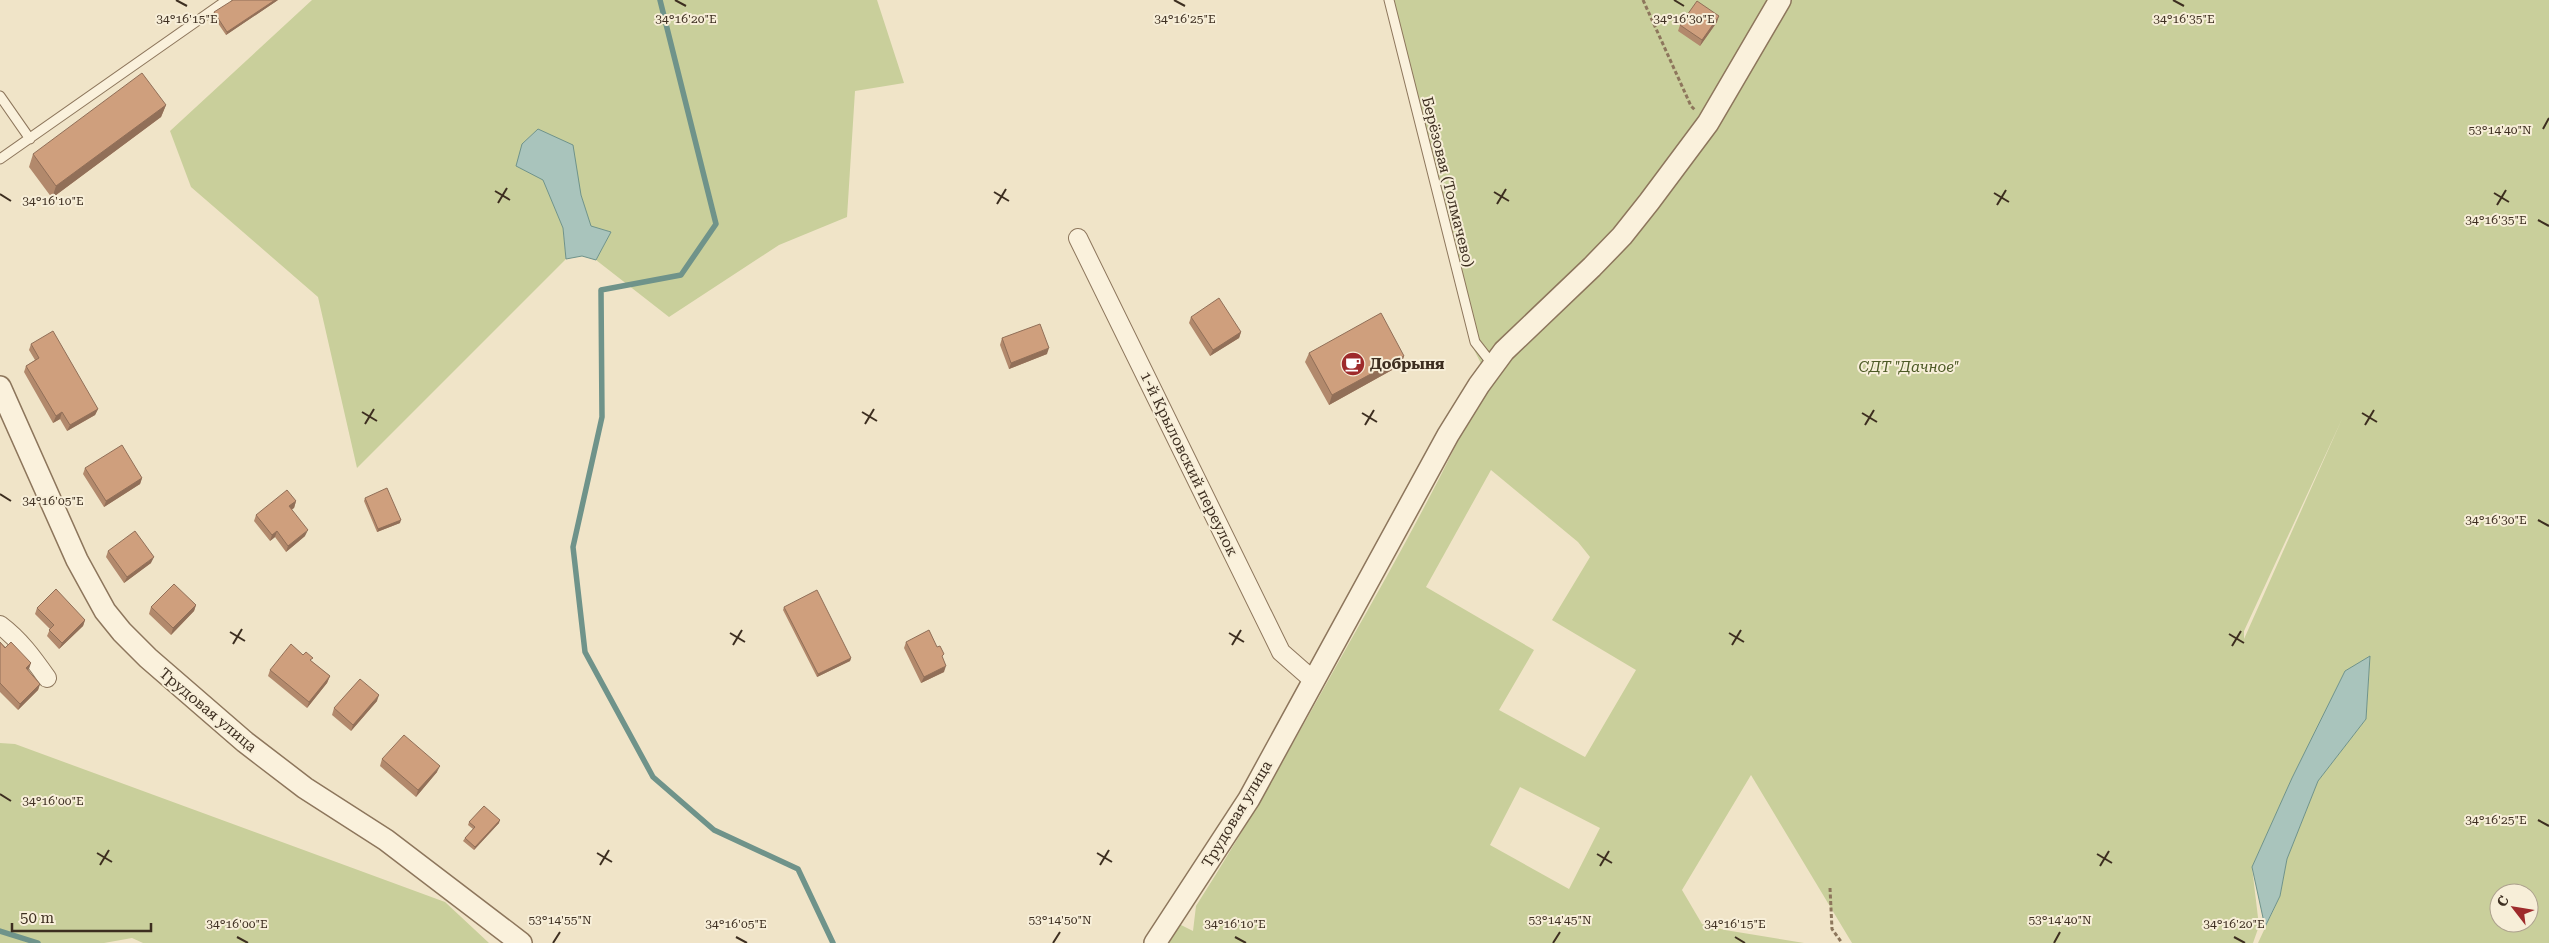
<svg xmlns="http://www.w3.org/2000/svg" width="2549" height="943" font-family="'Roboto Serif',serif">
<style>
.green{fill:#c9cf9b;fill-rule:evenodd}
.water{fill:#a9c4bc;stroke:#6f938a}
.lines{fill:none;stroke-linecap:round;stroke-linejoin:round}
.stream{stroke:#6f938a;stroke-width:5.5}
.service-casing{stroke:#8d765c;stroke-width:11}
.minor-casing{stroke:#8d765c;stroke-width:20}
.tertiary-casing{stroke:#8d765c;stroke-width:24}
.path{stroke:#8d765c;stroke-width:3;stroke-dasharray:4 2.5;stroke-linecap:butt}
.service{stroke:#faf1dc;stroke-width:9}
.minor{stroke:#faf1dc;stroke-width:18}
.tertiary{stroke:#faf1dc;stroke-width:21}
.wall{fill:#b2896c}
.shaded-wall{fill:#916f58}
.building{fill:#cf9f7d;stroke:#916f58}
.ticks{fill:none;stroke:#3d2e20;stroke-width:2}
.labels{text-anchor:middle;dominant-baseline:central;stroke-width:4;stroke-linejoin:round;paint-order:stroke}
.street-label{font-size:15px;fill:#3d2e20;stroke:#f7eed8}
.poi-label{font-size:15px;font-weight:bold;fill:#3d2e20;stroke:#f7eed8;text-anchor:start}
.park-label{font-size:15px;font-style:italic;fill:#4d5a26;stroke:#f7eed8}
.ticks-label{font-size:12px;text-anchor:middle;fill:#3d2e20;stroke:#f7eed8;stroke-width:4;stroke-linejoin:round;paint-order:stroke}
</style>
<rect width="100%" height="100%" fill="#f0e4c8"/>
<!-- green -->
<path class="green" d="M312,0H877L904,83L855,91L847,217L779,245L669,317L596,260L611,232L591,227L581,195L538,129L522,144L543,180L563,228L566,259L357,468L318,297L191,187L170,131Z
M1387,0H2549V943H2258L2280,896L2287,859L2318,781L2366,719L2370,657L2345,671L2292,778L2252,867L2259,926L2253,943H1852L1751,775L1682,890L1702,924L1725,930L1804,943H1152L1169,919L1193,931L1196,906C1250,821 1299,733 1348,645C1398,557 1447,469 1488,377L1470,342ZM2342,419L2244,639V631ZM1491,470L1578,542L1590,557L1552,620L1636,670L1585,757L1499,710L1534,650L1426,587ZM1520,787L1600,828L1569,889L1490,845ZM2499,893H2529V923H2499Z
M0,743L15,744L445,902L489,943H143L132,938L104,943H0Z"/>
<!-- water -->
<path class="water" d="M538,129L573,145L581,195L591,226L611,232L596,260L582,256L566,259L563,228L543,180L516,166L522,144Z
M2370,656L2366,719L2318,781L2287,859L2280,896L2265,927L2252,867L2292,778L2345,671Z"/>
<g class="lines">
<!-- stream -->
<path class="stream" d="M660,0L716,224L681,275L601,290L602,417L573,547L585,652L653,777L714,830L798,869L833,943
M0,931L38,943"/>
<!-- service casing -->
<g class="service-casing">
<path id="service" d="M1389,0L1475,342L1493,365
M0,96L30,139
M0,159L227,0"/>
</g>
<!-- minor casing -->
<g class="minor-casing">
<path id="minor" d="M1078,238L1281,652L1314,681
M0,625C20,640 33,658 47,678"/>
</g>
<!-- tertiary casing -->
<g class="tertiary-casing">
<path id="tertiary" d="M0,387L77,560L105,611L122,632L148,658L245,742L305,788L386,840L521,943
M1155,943L1249,799L1448,435L1479,385L1504,351L1592,267L1622,236L1649,202L1708,123L1780,0"/>
</g>
<!-- path -->
<path class="path" d="M1643,0L1691,106L1695,110
M1830,888L1832,929L1842,943"/>
<!-- service -->
<use href="#service" class="service"/>
<!-- minor -->
<use href="#minor" class="minor"/>
<!-- tertiary -->
<use href="#tertiary" class="tertiary"/>
</g>
<!-- wall -->
<path class="wall" d="M278,0L226,35L213,16L214,12Z
M1717,22L1700,46L1678,31L1680,25Z
M166,105L161,117L52,198L29,167L33,154Z
M1191,317L1241,332L1239,338L1210,356L1189,323Z
M1002,338L1047,354L1009,369L1000,345Z
M31,344L98,409L95,415L67,431L60,419L53,423L24,372L26,366L35,360L29,350Z
M1309,353L1404,356L1401,365L1329,405L1305,362Z
M85,468L142,478L140,484L104,507L83,474Z
M365,498L400,523L377,532L364,501Z
M296,501L294,508L291,509L305,536L286,552L275,537L270,541L254,521L256,515Z
M108,551L151,563L124,583L106,557Z
M196,605L194,611L171,635L149,614L151,607Z
M784,607L851,658L850,661L817,677L783,610Z
M37,608L85,620L83,626L59,649L47,636L50,629L35,614Z
M0,642L29,669L28,670L40,684L38,690L18,710L0,692Z
M906,642L943,658L944,672L921,683L904,648Z
M311,661L330,676L327,683L307,708L268,676L270,670Z
M377,701L351,731L332,715L334,708Z
M382,759L437,772L416,797L380,766Z
M469,822L499,823L474,850L463,841L465,838L473,829L468,825Z"/>
<!-- shaded-wall -->
<path class="shaded-wall" d="M275,0H278L226,35L227,32Z
M1719,16L1717,22L1700,46L1702,40Z
M166,105L161,117L52,198L56,186Z
M1241,332L1239,338L1210,356L1213,350Z
M1049,348L1047,354L1009,369L1011,363Z
M1404,356L1401,365L1329,405L1332,395Z
M98,409L95,415L67,431L70,425Z
M62,412L60,419L53,423L56,416Z
M142,478L140,484L104,507L106,501Z
M296,501L294,508L287,513L289,506Z
M401,520L400,523L377,532L378,529Z
M308,530L305,536L286,552L288,546Z
M277,531L275,537L270,541L272,535Z
M154,557L151,563L124,583L127,577Z
M196,605L194,611L171,635L173,628Z
M85,620L83,626L59,649L62,643Z
M851,658L850,661L817,677L818,674Z
M31,663L29,669L23,675L26,668Z
M946,666L944,672L921,683L924,677Z
M330,676L327,683L307,708L309,702Z
M40,684L38,690L18,710L20,704Z
M379,695L377,701L351,731L353,725Z
M440,766L437,772L416,797L418,790Z
M500,820L499,823L474,850L475,847Z"/>
<!-- building -->
<path class="building" d="M233,0H275L227,32L214,12Z
M1697,1L1719,16L1702,40L1680,25Z
M142,73L166,105L56,186L33,154Z
M1219,298L1241,332L1213,350L1191,317Z
M1381,313L1404,356L1332,395L1309,353Z
M1040,324L1049,348L1011,363L1002,338Z
M53,331L98,409L70,425L62,412L56,416L26,366L39,358L31,344Z
M122,445L142,478L106,501L85,468Z
M387,488L401,520L378,529L365,498Z
M287,490L296,501L289,506L308,530L288,546L277,531L272,535L256,515Z
M135,531L154,557L127,577L108,551Z
M174,584L196,605L173,628L151,607Z
M56,589L85,620L62,643L49,630L54,625L37,608Z
M817,590L851,658L818,674L784,607Z
M929,630L937,647L940,646L944,654L942,656L946,666L924,677L906,642Z
M0,642L5,648L11,642L31,663L26,668L40,684L20,704L0,683Z
M291,644L303,655L306,652L313,658L310,660L330,676L309,702L270,670Z
M360,679L379,695L353,725L334,708Z
M404,735L440,766L418,790L382,759Z
M484,806L500,820L475,847L465,838L475,827L469,822Z"/>
<!-- ticks -->
<path class="ticks" d="M176,0L187,6M675,0L686,6M1174,0L1185,6M1674,0L1684,6M2173,0L2184,6M2543,129L2549,118M495,191L510,200M994,192L1009,201M1494,192L1509,201M1994,193L2009,202M2494,193L2509,202M0,194L11,201M498,203L507,188M997,204L1006,189M1497,204L1506,189M1997,205L2006,190M2497,205L2506,190M2538,220L2549,226M362,412L377,421M862,412L877,421M1362,413L1377,422M1862,413L1877,422M2362,413L2377,422M365,424L374,409M865,424L874,409M1365,425L1374,410M1865,425L1874,410M2365,425L2374,410M0,494L11,501M2538,520L2549,526M230,632L245,641M730,633L745,642M1229,633L1244,642M1729,633L1744,642M2229,634L2244,643M233,644L242,629M733,645L742,630M1232,645L1241,630M1732,645L1741,630M2232,646L2241,631M0,794L11,801M2538,820L2549,826M97,853L112,862M597,853L612,862M1097,853L1112,862M1597,854L1612,863M2097,854L2112,863M100,865L109,850M600,865L609,850M1100,865L1109,850M1600,866L1609,851M2100,866L2109,851M237,937L248,943M736,937L747,943M1235,937L1246,943M1735,937L1745,943M2234,937L2245,943M553,943L560,932M1053,943L1060,932M1553,943L1560,932M2054,943L2060,932"/>
<!-- icons -->
<defs>
<g id="cafe-disc" transform="scale(1.25)"><circle r="9.5" fill="#9e2a2b" stroke="#f7eed8"/><path d="M-5.5-4.5H6V0H3Q3 3.5 0 3.5H-2.5Q-5.5 3.5-5.5 0ZM3-3.2v2h1.7v-2ZM-6 4.5H4V6H-6Z" fill="#fff"/></g>
</defs>
<g fill-rule="evenodd">
<use href="#cafe-disc" x="1353" y="364"/>
</g>
<g class="labels">
<!-- street labels -->
<g class="street-label">
<text transform="translate(1448 182) rotate(76)">Берёзовая (Толмачево)</text>
<text transform="translate(1189 464) rotate(64)">1-й Крыловский переулок</text>
<text transform="translate(208 710) rotate(40)">Трудовая улица</text>
<text transform="translate(1237 814) rotate(-59)">Трудовая улица</text>
</g>
<!-- poi labels -->
<g class="poi-label">
<text x="1370" y="364">Добрыня</text>
</g>
<!-- park labels -->
<g class="park-label">
<text x="1909" y="367">СДТ "Дачное"</text>
</g>
</g>
<g class="ticks-label">
<text x="2184" y="23">34°16'35"E</text>
<text x="187" y="23">34°16'15"E</text>
<text x="686" y="23">34°16'20"E</text>
<text x="1185" y="23">34°16'25"E</text>
<text x="1684" y="23">34°16'30"E</text>
<text x="2500" y="134">53°14'40"N</text>
<text x="53" y="205">34°16'10"E</text>
<text x="2496" y="224">34°16'35"E</text>
<text x="53" y="505">34°16'05"E</text>
<text x="2496" y="524">34°16'30"E</text>
<text x="53" y="805">34°16'00"E</text>
<text x="2496" y="824">34°16'25"E</text>
<text x="560" y="924">53°14'55"N</text>
<text x="1060" y="924">53°14'50"N</text>
<text x="1560" y="924">53°14'45"N</text>
<text x="2060" y="924">53°14'40"N</text>
<text x="237" y="928">34°16'00"E</text>
<text x="736" y="928">34°16'05"E</text>
<text x="1235" y="928">34°16'10"E</text>
<text x="1735" y="928">34°16'15"E</text>
<text x="2234" y="928">34°16'20"E</text>
</g>
<!-- north arrow -->
<g transform="translate(2514 908) rotate(301)"><circle r="24" fill="#f7eed8" stroke="#ada18e"/>
<path d="M0-4L9 19L0 12L-9 19Z" fill="#9e2a2b"/>
<text y="-8" font-size="14" font-weight="bold" text-anchor="middle" fill="#3d2e20">С</text>
</g>
<!-- scale -->
<path d="M12 923v8h139v-8" fill="none" stroke="#3d2e20" stroke-width="2.5"/>
<text x="20" y="923" font-size="15" fill="#3d2e20" stroke="#f7eed8" stroke-width="4" paint-order="stroke">50 m</text>
</svg>
